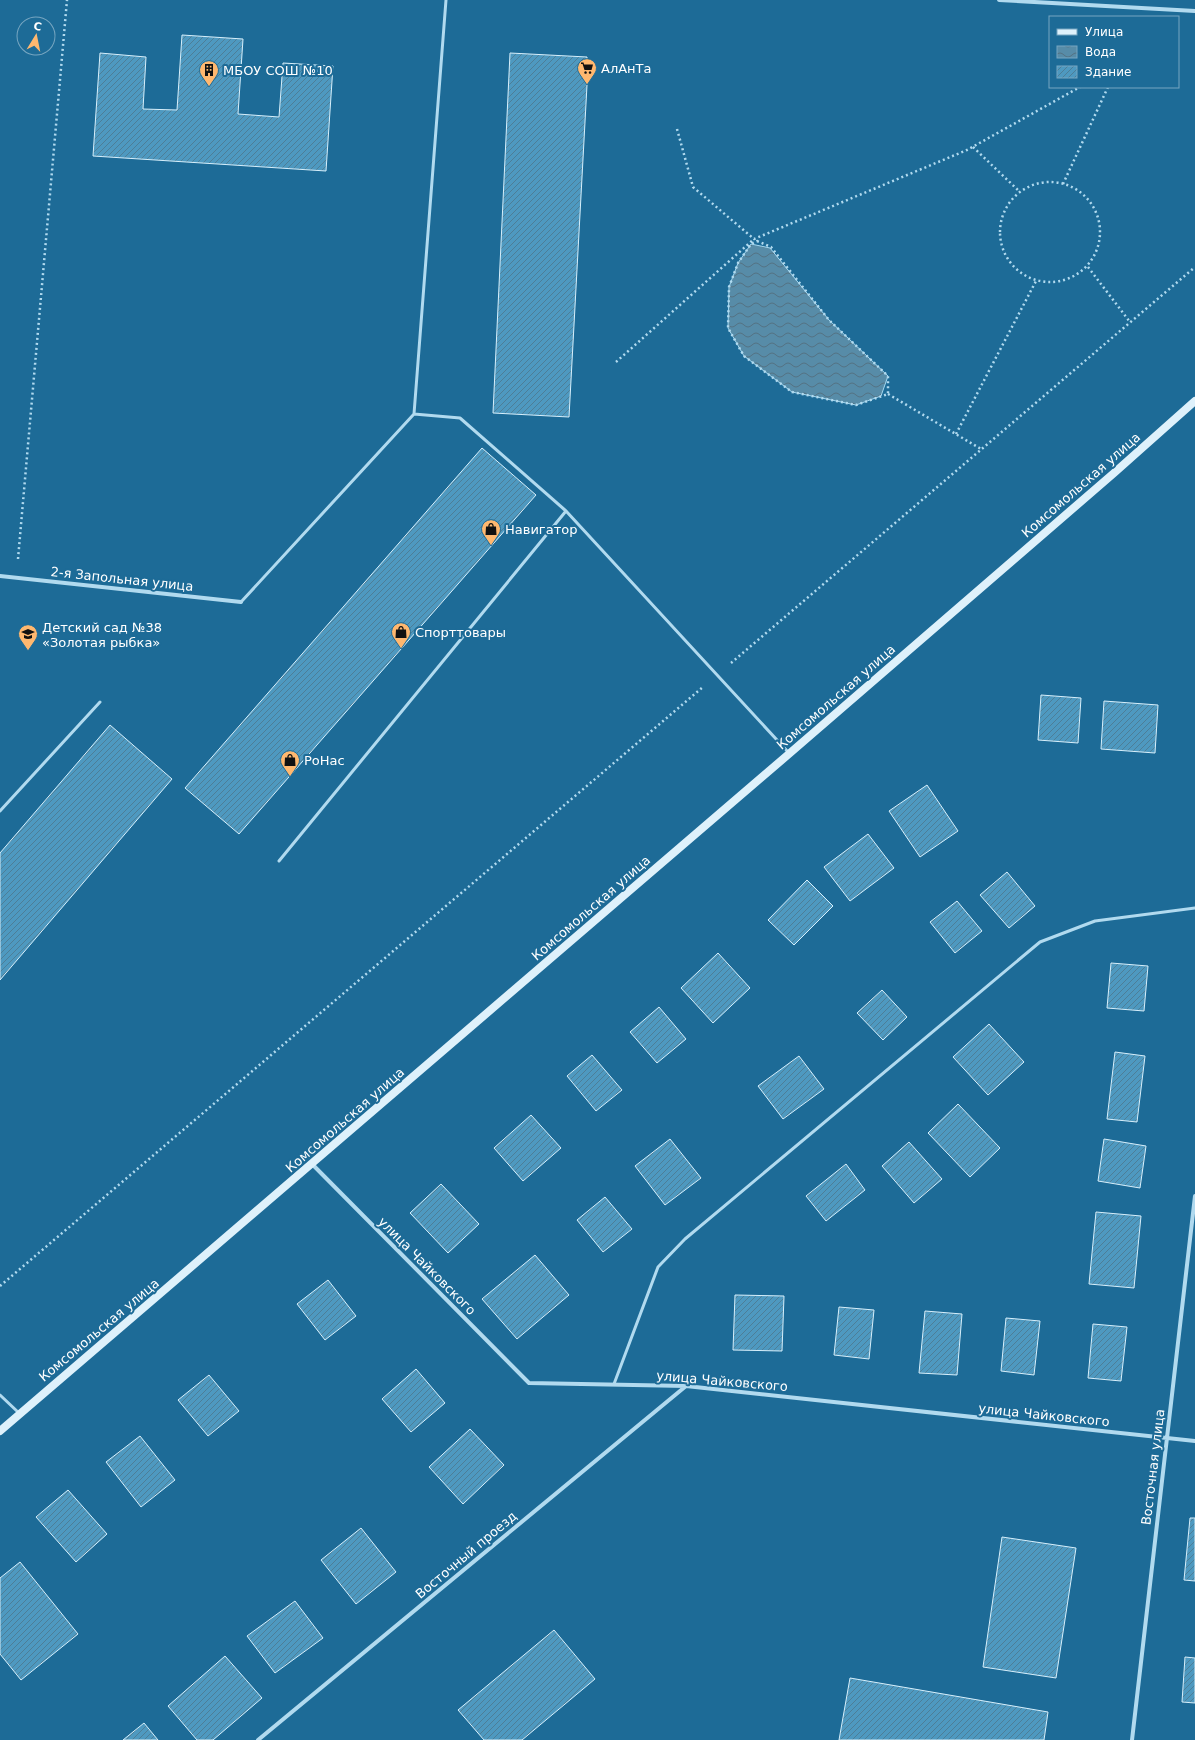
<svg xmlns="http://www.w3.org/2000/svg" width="1195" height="1740" font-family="'DejaVu Sans',sans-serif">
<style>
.water{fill:url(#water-waves);stroke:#a4d8f1}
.building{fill:url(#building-hatch);stroke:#d7effb}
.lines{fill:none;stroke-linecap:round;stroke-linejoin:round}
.path{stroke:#b1daef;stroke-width:2.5;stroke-dasharray:2 3;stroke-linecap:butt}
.lane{stroke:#b1daef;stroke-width:3}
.street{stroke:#b1daef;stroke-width:4}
.secondary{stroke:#def1fb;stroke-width:8}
.labels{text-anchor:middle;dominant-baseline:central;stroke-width:4;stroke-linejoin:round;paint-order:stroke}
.poi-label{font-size:13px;fill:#fff;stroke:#1d6b97;text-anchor:start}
.street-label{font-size:13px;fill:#fff;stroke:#1d6b97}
</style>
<defs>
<pattern id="water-waves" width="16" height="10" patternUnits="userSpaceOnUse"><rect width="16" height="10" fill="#578ca8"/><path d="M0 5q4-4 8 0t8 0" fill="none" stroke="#537283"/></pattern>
<pattern id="building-hatch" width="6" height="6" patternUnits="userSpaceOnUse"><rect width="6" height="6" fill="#4e99c0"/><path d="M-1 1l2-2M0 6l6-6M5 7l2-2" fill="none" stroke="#4d7e97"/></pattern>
</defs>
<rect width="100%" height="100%" fill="#1d6b97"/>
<!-- water -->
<path class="water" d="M751,244L770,248L829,320L888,376L881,396L856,405L792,392L744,356L728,328L729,287L738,263Z"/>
<!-- building -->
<path class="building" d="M182,35L243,39L238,114L279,117L283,63L333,66L326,171L93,156L100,53L146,57L143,109L177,110Z
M510,53L587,57V85L569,417L493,413Z
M482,448L536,495L239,834L185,788Z
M1041,695L1081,698L1078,743L1038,740Z
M1104,701L1158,705L1155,753L1101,749Z
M110,725L172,779L0,980V853Z
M927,785L958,831L920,857L889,811Z
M868,834L894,868L850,901L824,867Z
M1007,872L1035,906L1009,928L980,895Z
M807,880L833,906L794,945L768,920Z
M957,901L982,931L955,953L930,922Z
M718,953L750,988L713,1023L681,988Z
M1111,963L1148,966L1144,1011L1107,1008Z
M882,990L907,1017L883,1040L857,1013Z
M659,1007L686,1039L657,1063L630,1032Z
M989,1024L1024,1062L988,1095L953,1057Z
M1115,1052L1145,1056L1137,1122L1107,1119Z
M592,1055L622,1090L596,1111L567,1076Z
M799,1056L824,1089L783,1119L758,1086Z
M958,1104L1000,1148L970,1177L928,1133Z
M531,1115L561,1148L523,1181L494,1148Z
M670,1139L701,1178L665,1205L635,1166Z
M1104,1139L1146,1146L1140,1188L1098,1181Z
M909,1142L942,1179L914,1203L882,1166Z
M846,1164L865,1190L826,1221L806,1196Z
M441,1184L479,1224L448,1253L410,1213Z
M605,1197L632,1229L603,1252L577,1220Z
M1096,1212L1141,1216L1134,1288L1089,1284Z
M535,1255L569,1295L517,1339L482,1299Z
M328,1280L356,1316L325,1340L297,1304Z
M735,1295L784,1296L782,1351L733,1350Z
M839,1307L874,1310L869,1359L834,1355Z
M925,1311L962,1314L957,1375L919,1373Z
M1006,1318L1040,1321L1034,1375L1001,1371Z
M1093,1324L1127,1327L1121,1381L1088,1378Z
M416,1369L445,1403L411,1432L382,1399Z
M209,1375L239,1411L208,1436L178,1400Z
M470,1429L504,1465L463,1504L429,1467Z
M140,1436L175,1480L141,1507L106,1462Z
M68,1490L107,1534L76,1562L36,1517Z
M1190,1518H1195V1581L1184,1580Z
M361,1528L396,1572L356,1604L321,1560Z
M1002,1537L1076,1548L1056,1678L983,1667Z
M20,1562L78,1634L21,1680L0,1654V1578Z
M295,1601L323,1638L275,1673L247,1636Z
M554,1630L595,1679L522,1740H484L458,1710Z
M225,1656L262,1698L213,1740H197L168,1706Z
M1185,1657L1195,1658V1703L1182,1702Z
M850,1678L1048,1712L1044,1740H839Z
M144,1723L158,1740H123Z"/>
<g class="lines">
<!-- path -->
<path class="path" d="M677,129L693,187L754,239L967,150L1080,87
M973,147L1020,192
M1000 232a50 50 0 1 1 100 0a50 50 0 1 1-100 0Z
M1063,184L1108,87
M757,241L771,247L829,320L888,376V394L856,405L792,392L744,356L728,328L729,287L738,263L751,244Z
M1088,267L1130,322
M616,362L754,239
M888,394L981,449
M956,434L1036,281
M18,559L67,0
M731,663L1195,267
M0,1286L703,687"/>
<!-- lane -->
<path class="lane" d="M414,414L460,418L566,511L789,753
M241,602L414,414L446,0
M0,811L100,702
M279,861L566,511
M614,1384L658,1267L685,1239L1040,942L1095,921L1195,908
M0,1395L19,1413"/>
<!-- street -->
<path class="street" d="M999,0L1195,11
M0,576L241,602
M312,1164L529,1383L686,1386L1195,1441
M258,1740L686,1386
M1132,1740L1195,1196"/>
<!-- secondary -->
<path class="secondary" d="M0,1431L790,753L1114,473L1195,401"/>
</g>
<!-- icons -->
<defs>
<g id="supermarket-pin" transform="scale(1)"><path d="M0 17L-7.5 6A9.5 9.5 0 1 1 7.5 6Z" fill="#ffb86f" stroke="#1d6b97"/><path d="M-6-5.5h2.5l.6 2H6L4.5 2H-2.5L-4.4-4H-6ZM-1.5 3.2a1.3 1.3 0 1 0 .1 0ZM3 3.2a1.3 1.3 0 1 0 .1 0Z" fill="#111"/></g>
<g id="building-pin" transform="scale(1)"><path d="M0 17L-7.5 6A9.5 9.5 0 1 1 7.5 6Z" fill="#ffb86f" stroke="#1d6b97"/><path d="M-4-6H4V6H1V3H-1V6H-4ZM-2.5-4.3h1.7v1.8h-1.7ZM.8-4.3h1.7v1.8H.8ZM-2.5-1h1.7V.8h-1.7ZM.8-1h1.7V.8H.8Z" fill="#111"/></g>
<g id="shop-pin" transform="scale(1)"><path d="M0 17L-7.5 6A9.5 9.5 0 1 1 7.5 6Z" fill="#ffb86f" stroke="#1d6b97"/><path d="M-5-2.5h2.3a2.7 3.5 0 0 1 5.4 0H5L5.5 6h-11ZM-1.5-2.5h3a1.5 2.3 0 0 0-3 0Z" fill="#111"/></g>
<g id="school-pin" transform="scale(1)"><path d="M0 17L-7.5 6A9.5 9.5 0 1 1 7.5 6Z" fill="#ffb86f" stroke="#1d6b97"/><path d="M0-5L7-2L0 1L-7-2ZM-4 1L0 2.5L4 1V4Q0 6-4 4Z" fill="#111"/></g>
</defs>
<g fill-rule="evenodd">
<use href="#supermarket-pin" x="587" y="68"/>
<use href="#building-pin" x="209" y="70"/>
<use href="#shop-pin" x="491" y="529"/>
<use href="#shop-pin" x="401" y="632"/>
<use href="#school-pin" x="28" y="634"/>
<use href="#shop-pin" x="290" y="760"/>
</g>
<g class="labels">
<!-- poi labels -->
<g class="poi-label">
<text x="601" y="68">АлАнТа</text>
<text x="223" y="70">МБОУ СОШ №10</text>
<text x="505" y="529">Навигатор</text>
<text x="42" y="627">Детский сад №38<tspan x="42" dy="15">«Золотая рыбка»</tspan></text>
<text x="415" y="632">Спорттовары</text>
<text x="304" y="760">РоНас</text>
</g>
<!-- street labels -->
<g class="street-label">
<text transform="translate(1081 485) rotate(-41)">Комсомольская улица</text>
<text transform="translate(122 579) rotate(6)">2-я Запольная улица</text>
<text transform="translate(836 697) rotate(-41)">Комсомольская улица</text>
<text transform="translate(591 908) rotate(-41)">Комсомольская улица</text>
<text transform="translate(345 1120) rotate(-41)">Комсомольская улица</text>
<text transform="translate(427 1266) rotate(45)">улица Чайковского</text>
<text transform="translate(99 1330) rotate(-40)">Комсомольская улица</text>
<text transform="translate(722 1381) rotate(5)">улица Чайковского</text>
<text transform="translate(1044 1415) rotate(6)">улица Чайковского</text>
<text transform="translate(1153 1467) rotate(-83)">Восточная улица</text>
<text transform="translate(466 1555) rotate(-40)">Восточный проезд</text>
</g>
</g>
<!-- legend -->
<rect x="1049" y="16" width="130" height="72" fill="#1d6b97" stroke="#77a6c1"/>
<rect x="1057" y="29" width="20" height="6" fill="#def1fb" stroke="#77a6c1"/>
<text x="1085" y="36" font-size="12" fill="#ffffff">Улица</text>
<rect x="1057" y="46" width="20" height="12" fill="url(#water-waves)" stroke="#77a6c1"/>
<text x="1085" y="56" font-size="12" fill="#ffffff">Вода</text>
<rect x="1057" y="66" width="20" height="12" fill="url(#building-hatch)" stroke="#77a6c1"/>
<text x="1085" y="76" font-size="12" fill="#ffffff">Здание</text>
<!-- north arrow -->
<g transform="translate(36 36) rotate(10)"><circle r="19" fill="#1d6b97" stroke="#77a6c1"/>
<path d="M0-3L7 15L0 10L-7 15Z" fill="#ffb86f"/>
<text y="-6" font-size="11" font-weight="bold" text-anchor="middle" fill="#ffffff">С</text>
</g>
</svg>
